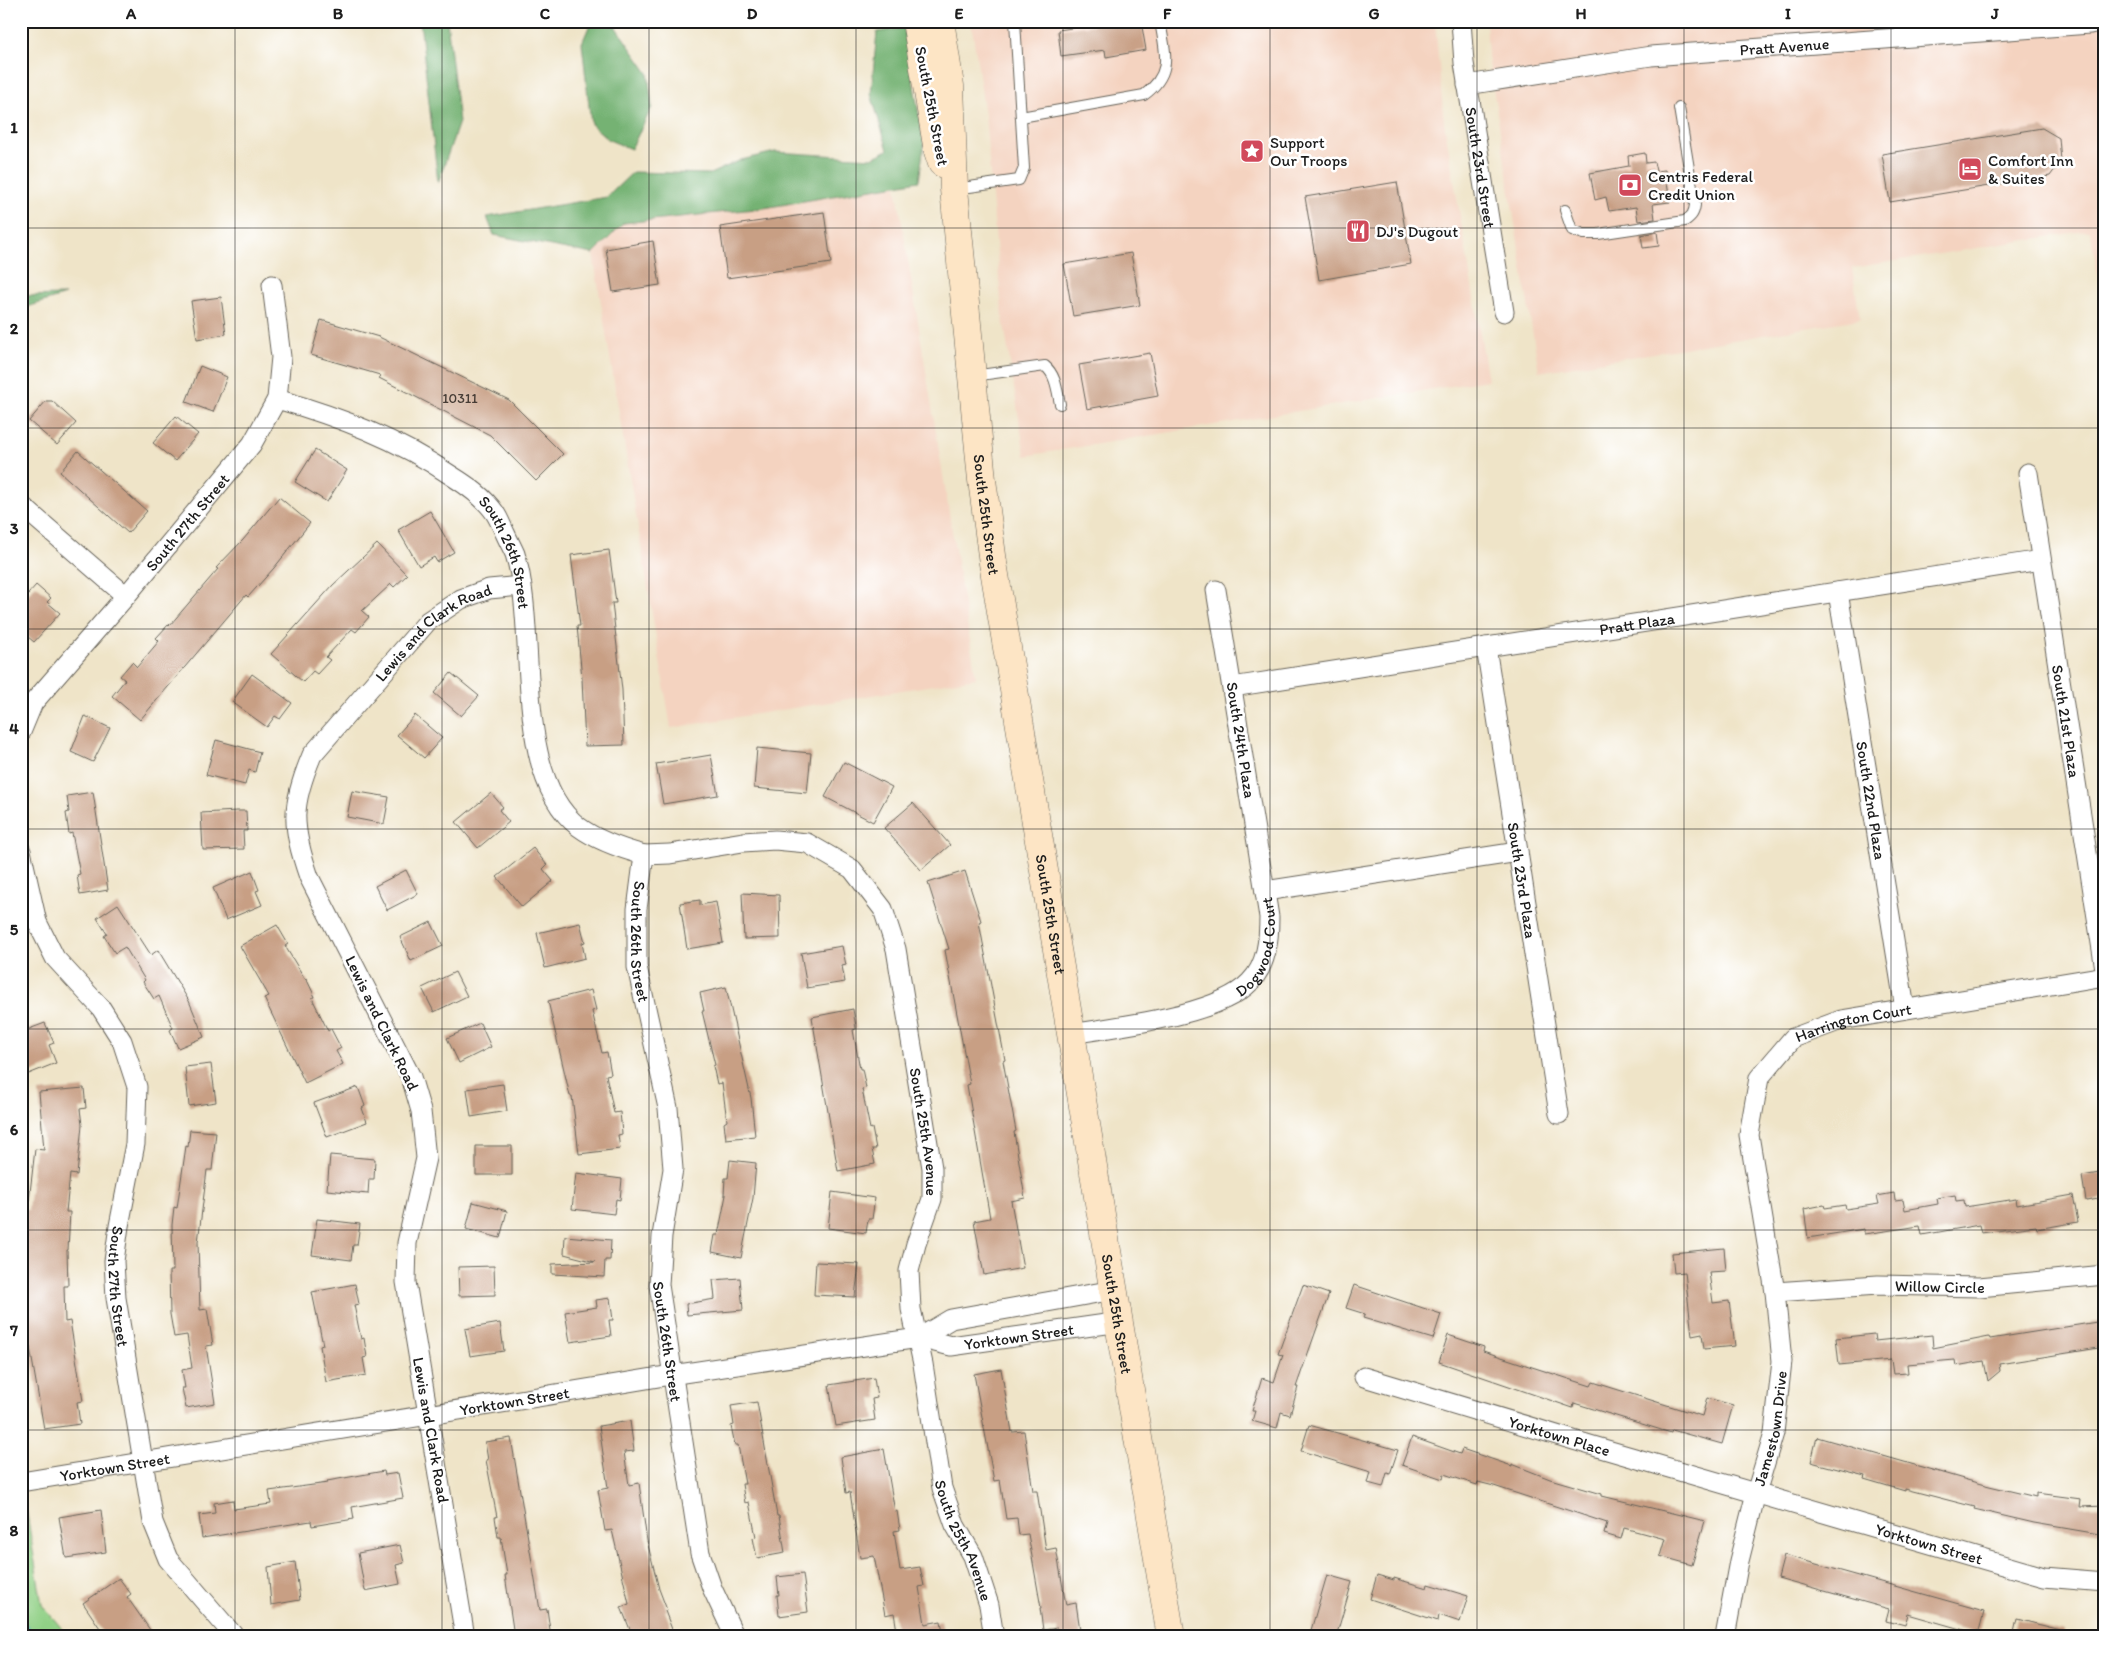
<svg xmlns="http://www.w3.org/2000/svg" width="2126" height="1658" font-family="Itim,sans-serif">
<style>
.built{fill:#f4d3c0}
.green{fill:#91d086;stroke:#567651}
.forest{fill:#74b273;stroke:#486748}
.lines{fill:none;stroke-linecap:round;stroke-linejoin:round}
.stream{stroke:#43a7c3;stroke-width:5.5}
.building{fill:#c89f84}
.lane-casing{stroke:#666258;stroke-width:12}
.street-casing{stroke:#666258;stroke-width:21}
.secondary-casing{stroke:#666258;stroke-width:29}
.lane{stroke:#fff;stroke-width:10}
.street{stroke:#fff;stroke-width:19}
.secondary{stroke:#fde5c5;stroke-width:28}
.grid{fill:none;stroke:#1c1c1c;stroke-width:1;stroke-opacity:0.55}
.labels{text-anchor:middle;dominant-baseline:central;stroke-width:5;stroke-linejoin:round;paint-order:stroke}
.number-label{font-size:14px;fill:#473d36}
.street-label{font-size:16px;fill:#1c1c1c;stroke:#fff}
.poi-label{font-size:16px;fill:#1c1c1c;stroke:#fff;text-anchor:start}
.neatline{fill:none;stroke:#1c1c1c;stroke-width:2}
.grid-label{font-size:16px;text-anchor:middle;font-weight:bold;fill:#1c1c1c}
</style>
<rect width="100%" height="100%" fill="#fff"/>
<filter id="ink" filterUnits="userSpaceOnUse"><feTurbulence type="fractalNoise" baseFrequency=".02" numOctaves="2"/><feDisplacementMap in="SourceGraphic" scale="10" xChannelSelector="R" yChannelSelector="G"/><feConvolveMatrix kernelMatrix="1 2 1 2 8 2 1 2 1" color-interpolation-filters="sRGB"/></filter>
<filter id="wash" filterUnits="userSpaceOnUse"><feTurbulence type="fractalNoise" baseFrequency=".0096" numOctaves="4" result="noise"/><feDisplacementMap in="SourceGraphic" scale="20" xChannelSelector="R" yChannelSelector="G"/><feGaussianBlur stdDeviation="1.12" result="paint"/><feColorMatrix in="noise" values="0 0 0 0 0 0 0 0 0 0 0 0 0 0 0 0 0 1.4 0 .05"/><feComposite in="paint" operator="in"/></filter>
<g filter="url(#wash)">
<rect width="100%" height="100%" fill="#efe4c8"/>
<!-- built -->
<path class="built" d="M971,21H1435L1444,122L1488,380L1025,456L1002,312L985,115Z
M1486,21H2105V316L2090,230L1852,268L1860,319L1539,372L1488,57Z
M894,174L976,678L671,728L588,224Z"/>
<!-- green -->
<path class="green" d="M21,1502H25L42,1605L69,1637H21Z"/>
<!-- forest -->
<path class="forest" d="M420,21H447L459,122L438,183Z
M591,22L615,26L648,73L652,107L631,149L609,140L591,124L582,43Z
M904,28L924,144L919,181L764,208L624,223L593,254L494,235L487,217L607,197L633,172L710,174L741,160L775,152L872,158L888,150L871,94L877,32Z
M65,295L21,309V296Z"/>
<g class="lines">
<!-- stream -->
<path class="stream" d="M21,1621L33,1637"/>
</g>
<g id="blocks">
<!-- building -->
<path class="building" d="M1100,21H1141L1146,50L1106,57L1105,50L1061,56L1058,30L1100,24Z
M2042,128L2059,138L2061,161L2050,176L1890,202L1882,154Z
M1645,153L1646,163L1654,162L1656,171L1665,170L1670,202L1653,204L1655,219L1638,221L1636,207L1609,211L1606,197L1595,200L1590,173L1629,166L1628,156Z
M1397,182L1411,264L1319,280L1305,197Z
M824,212L831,263L727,278L720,227Z
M1657,232L1659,246L1643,248L1641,235Z
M653,241L660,285L613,292L606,249Z
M1131,253L1140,305L1073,316L1064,264Z
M221,297L226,334L197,339L191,301Z
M321,320L379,337L509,400L563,454L536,481L490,435L379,378L380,375L311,355Z
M1150,353L1158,396L1087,409L1079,365Z
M200,366L227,377L213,412L186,402Z
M46,401H52L76,423L57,445L29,421Z
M176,416L198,434L175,461L153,443Z
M315,450L347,470L327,502L295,482Z
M78,451L147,511L128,533L60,472Z
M279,497L310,523L274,568L248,597L246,595L140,720L112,696L125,680L120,676L132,662L137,667L159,641L156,638L169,624L170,625L218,569L216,568L243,540Z
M430,511L454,552L437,562L434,557L419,566L398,530Z
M377,544L407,575L394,587L391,584L362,611L369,617L356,632L352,629L326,657L330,660L317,674L313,671L303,682L271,654L333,585Z
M609,550L616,603H612L622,690L624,745L585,746L582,678L577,626H580L571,555Z
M36,585L51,598L47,602L60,613L34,642L21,631V602Z
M451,673L479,696L461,716L434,693Z
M252,674L292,703L280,719L275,716L267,727L232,702Z
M415,715L442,738L424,758L397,735Z
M85,716L110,728L93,762L71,752Z
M216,740L260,752L255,772L249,770L245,785L206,775Z
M757,748L811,753L807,793L754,788Z
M711,755L718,795L663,804L656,764Z
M844,762L892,787L873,822L825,797Z
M352,791L389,797L384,824L347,817Z
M93,792L108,890L80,895L77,875L80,874L72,833L69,834L66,813L69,812L67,796Z
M491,793L503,807L499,810L509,822L478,848L456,822Z
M913,803L950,845L921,870L884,828Z
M237,811H246L247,831H243L244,849L203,850L201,813Z
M533,848L547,865L543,869L553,881L522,907L497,877Z
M406,870L418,894L387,910L375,886Z
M252,871L259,890L256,891L262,905L226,920L213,888Z
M965,871L981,921L979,922L1005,1060L1003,1061L1016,1131L1014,1132L1025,1198L1011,1201L1023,1268L984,1275L974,1221L990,1218L967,1085L970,1084L945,950L949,949L928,883Z
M742,893L779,895L780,938L744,939Z
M700,900V905L716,902L723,943L687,949L680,903Z
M118,904L151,955L158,950L189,1001L204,1037L178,1048L170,1030L173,1028L159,996L154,999L143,982L145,980L125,947L115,953L104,936L107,934L97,918Z
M431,922L443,946L411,961L400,937Z
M580,923L585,942L582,943L585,958L545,968L537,933Z
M277,925L288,944L285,946L305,979L306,978L315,997L312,998L328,1031L331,1029L341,1048L336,1051L343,1064L305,1083L264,998L269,996L240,946Z
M842,946L846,965L842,966L845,982L807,988L801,953Z
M455,972L467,996L434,1012L422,988Z
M726,987L751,1098L755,1136L726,1139L724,1123L727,1121L722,1083L717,1084L713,1066L715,1065L702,1011H704L700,993Z
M591,990L596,1010L592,1011L602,1053L607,1052L611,1074L606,1075L614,1113L620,1112L622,1134L618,1135L620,1149L579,1154L572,1096H570L548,1001Z
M853,1009L856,1029L853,1030L860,1069H862L866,1088L862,1089L870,1129L872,1128L876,1149H872L875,1164L838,1171L812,1017Z
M45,1023L54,1043L49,1045L56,1063L21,1077V1032Z
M480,1023L491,1047L459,1063L447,1038Z
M211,1064L216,1102L189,1106L185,1067Z
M503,1084L507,1111L471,1117L467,1089Z
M358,1087L365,1106L362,1108L367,1122L327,1137L314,1103Z
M84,1088L86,1108L80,1109L82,1125L77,1175L70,1174L66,1212H70L68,1250H67L68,1286H64L65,1322L70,1321L83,1401L77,1402L80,1424L44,1429L27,1330L24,1254L26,1210H28L35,1149L44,1150L39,1092Z
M190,1130L216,1132L212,1170H207L198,1242L200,1310L207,1309L213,1345L206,1346L215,1403L186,1408L182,1388H185L182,1370L192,1368L187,1335L174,1337L170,1314L169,1271H173L172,1225L174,1207L177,1208L186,1146L188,1147Z
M476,1146H512V1175H476Z
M330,1155L375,1159L374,1179H369L368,1194L327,1190Z
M730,1160L756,1163L753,1198L741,1258L712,1252L715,1235H718L726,1195H724L725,1178H728Z
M2105,1172V1198L2086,1201L2082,1176Z
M576,1173L622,1179L620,1200L616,1199L614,1214L572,1209Z
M832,1192L875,1198L872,1219H868L866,1233L828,1228Z
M1894,1193L1895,1201L1903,1200L1905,1210L1938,1204L1937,1198L1955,1195L1956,1201L1964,1200L1965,1207L2016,1199L2017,1205L2073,1195L2078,1222L2037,1229L2036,1226L1981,1233L1979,1225L1922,1235L1920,1226L1864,1234V1229L1808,1238L1804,1209L1824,1205L1825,1208L1845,1205L1846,1209L1879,1204L1877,1196Z
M473,1202L507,1211L500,1238L466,1229Z
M317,1219L360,1224L357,1245H353L351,1260L312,1255Z
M565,1236L611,1240L610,1260H605L604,1277L552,1274V1264L595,1262L564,1254Z
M1724,1248L1726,1271L1709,1272L1713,1303L1729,1301L1735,1346L1704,1349L1702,1334L1692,1336L1685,1272L1674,1273L1672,1253Z
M816,1262L859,1264L855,1297L814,1295Z
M494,1266L495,1295L459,1296L458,1267Z
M740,1278L743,1310L687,1315L686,1304L715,1299L713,1280Z
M355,1284L359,1304L354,1305L361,1339L364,1338L367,1357L363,1358L366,1375L326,1382L320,1346L323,1345L312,1292Z
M1303,1285L1329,1294L1296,1387H1298L1290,1415L1281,1412L1277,1428L1252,1421L1255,1411H1252L1262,1378L1274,1382L1283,1355L1278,1354Z
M1354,1285L1441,1314L1433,1339L1363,1318L1365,1314L1346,1308Z
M610,1298L613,1320H609L611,1336L570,1342L565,1312L597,1307L596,1300Z
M2103,1321L2105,1347L1999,1364L2000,1371L1988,1381L1984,1361L1956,1366L1955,1360L1907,1364L1908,1373L1893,1374L1891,1360L1839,1365L1836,1338L1874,1334L1875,1341L1932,1335L1933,1348L1989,1337L1990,1339Z
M500,1323L504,1351L470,1356L465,1329Z
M1448,1335L1484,1347L1483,1351L1532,1367L1591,1386L1593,1382L1702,1416L1707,1398L1733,1405L1722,1444L1672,1430L1671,1433L1574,1403L1573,1408L1439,1362Z
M1001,1369L1012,1432L1024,1431L1033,1491H1037L1046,1550L1056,1548L1066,1605L1076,1603L1081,1637H1058L1057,1628L1043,1630L1040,1608H1041L1028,1534L1019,1535L1017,1518L1006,1519L1000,1480L994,1481L974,1374Z
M874,1378L877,1398L872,1399L875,1420L836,1426L829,1385Z
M757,1402L777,1516H779L785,1553L757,1558L753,1538L756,1537L749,1502L745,1503L742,1484H745L738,1445H735L731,1426L734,1425L731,1406Z
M630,1421L634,1451L624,1452L629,1485L639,1483L647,1541L659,1589L667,1610L665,1611L673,1632L661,1637H633L621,1607L629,1604L612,1530L605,1531L598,1490L608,1488L599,1426Z
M1309,1425L1398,1450L1390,1474L1387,1473L1383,1487L1368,1483L1371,1472L1301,1451Z
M1412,1437L1460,1454L1462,1449L1512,1466V1464L1550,1479L1602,1494V1496L1705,1521L1692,1565L1660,1556L1665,1539L1624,1528L1621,1539L1604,1534L1607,1523L1494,1486L1478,1482L1477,1485L1444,1474L1443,1479L1402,1465Z
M1817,1437L1981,1484L2036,1497V1493L2081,1499L2080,1507L2105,1506V1535L2034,1523L1974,1509L1975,1507L1905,1489V1491L1864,1479L1865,1476L1811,1462Z
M511,1438L540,1610L547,1609L551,1637H527V1634L514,1636L505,1575H507L501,1537H498L495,1517H497L486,1460H488L485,1442Z
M884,1449L895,1512L897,1511L900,1530L894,1531L900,1570L920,1567L924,1586L919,1587L925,1624L941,1621L944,1637H898L894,1613L885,1615L874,1556L860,1558L850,1492L846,1493L841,1457Z
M384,1471L385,1475L398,1473L403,1498L352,1507L354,1519L312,1526L311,1521L202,1538L199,1515L215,1513L214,1503L233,1500L234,1509L271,1504L269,1491L328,1483L327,1481Z
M101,1510L106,1552L66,1558L59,1517Z
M400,1545L404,1563L396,1565L400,1584L365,1591L358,1553Z
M1784,1555L1984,1611L1978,1634L1908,1614L1905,1625L1886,1620L1889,1609L1778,1578Z
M295,1562L300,1600L271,1605L268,1567Z
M803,1574L808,1612L779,1616L777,1595H779L777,1577Z
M1327,1575L1352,1582L1336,1637H1309Z
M1377,1575L1394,1580V1578L1427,1588L1428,1584L1468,1596L1460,1622L1439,1615L1438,1621L1370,1599Z
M119,1578L131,1594L127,1597L155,1637H106L83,1603Z
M2017,1619L2065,1631V1637H2013Z"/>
</g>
</g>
<g filter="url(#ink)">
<use href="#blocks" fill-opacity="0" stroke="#666258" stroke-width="1"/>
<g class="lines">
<!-- lane casing -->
<g class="lane-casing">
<path id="lane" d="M1021,117L1144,95C1174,73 1165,53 1160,21
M955,189L1019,180L1024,168L1015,21
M1565,210L1572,230L1584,234H1598L1685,221C1692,216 1694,213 1695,205L1679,108
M973,376L1045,366C1056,375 1057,390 1060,404"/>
</g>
<!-- street casing -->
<g class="street-casing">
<g id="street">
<path id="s1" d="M1461,21L1464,63L1504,312"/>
<path id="s2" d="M1467,85L1651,56L2090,24L2104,21"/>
<path id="s3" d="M277,399C339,417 398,439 452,476C468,486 484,497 495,513C499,519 502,527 505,533C508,540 512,547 515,554C539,630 511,775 579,827C598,841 622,849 644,855L637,909V967L668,1108L673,1169L662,1236L659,1285L700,1553L712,1588L735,1637"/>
<path id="s4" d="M2028,473L2105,969"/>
<path d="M21,505L126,596"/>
<path id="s5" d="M1838,592L1905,1009"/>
<path id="s6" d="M1486,647L1559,1114"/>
<path id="s7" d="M1232,687L2041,560"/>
<path id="s8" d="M21,732L33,703L126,596L252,444L277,399L281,357L272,285"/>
<path id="s9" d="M21,851L37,922L55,958L101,1008L122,1041L137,1087L135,1144L119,1226L114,1261L116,1298L153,1522L168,1559L235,1637"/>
<path id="s10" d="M644,855L670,854L743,842L775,840L807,843L852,869L883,909L896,949L932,1168V1199L916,1244L909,1271L911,1309L923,1364L942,1488L955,1525L973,1556L989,1605L994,1637"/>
<path d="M1265,891L1518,852"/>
<path id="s11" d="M1071,1034C1117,1026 1218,1016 1250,982C1267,965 1269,939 1269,917L1216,590"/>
<path id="s12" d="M1775,1292L1878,1285L1979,1287L2105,1275"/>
<path d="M919,1338L951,1319L1114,1290"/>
<path id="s13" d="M1364,1377L1590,1445L2044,1577L2105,1582"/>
<path id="s14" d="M21,1482L671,1375L898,1341L919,1338L951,1346L1120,1322"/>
<path id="s15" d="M465,1637L406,1282L407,1243L426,1158L421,1111L411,1077L309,877C291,825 291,805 312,755L428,621L461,599L489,589L521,586"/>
<path id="s16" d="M1725,1637L1739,1561L1756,1493L1774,1433L1782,1361L1775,1292L1749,1135L1759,1078L1793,1038L1841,1020L2105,976"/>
</g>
</g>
<!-- secondary casing -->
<g class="secondary-casing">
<g id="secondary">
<path d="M916,21L938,151L942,163"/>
<path id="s17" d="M940,21L950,86L954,189L982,480L993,563L1171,1637"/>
</g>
</g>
<!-- lane -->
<use href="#lane" class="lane"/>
<!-- street -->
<use href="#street" class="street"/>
<!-- secondary -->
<use href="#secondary" class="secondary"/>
</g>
</g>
<!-- grid -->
<path class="grid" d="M235,21V1637M442,21V1637M649,21V1637M856,21V1637M1063,21V1637M1270,21V1637M1477,21V1637M1684,21V1637M1891,21V1637M21,228H2105M21,428H2105M21,629H2105M21,829H2105M21,1029H2105M21,1230H2105M21,1430H2105"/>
<!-- icons -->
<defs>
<g id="sight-square" transform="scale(1.25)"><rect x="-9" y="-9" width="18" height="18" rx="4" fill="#d1495b" stroke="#fff"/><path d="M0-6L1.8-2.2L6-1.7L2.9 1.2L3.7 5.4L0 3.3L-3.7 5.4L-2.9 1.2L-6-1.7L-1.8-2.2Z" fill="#fff"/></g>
<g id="hotel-square" transform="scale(1.25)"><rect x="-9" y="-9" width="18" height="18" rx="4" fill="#d1495b" stroke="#fff"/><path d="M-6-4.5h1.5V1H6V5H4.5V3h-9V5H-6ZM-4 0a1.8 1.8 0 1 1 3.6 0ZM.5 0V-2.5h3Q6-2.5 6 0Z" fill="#fff"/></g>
<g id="bank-square" transform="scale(1.25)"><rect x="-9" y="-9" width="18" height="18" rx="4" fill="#d1495b" stroke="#fff"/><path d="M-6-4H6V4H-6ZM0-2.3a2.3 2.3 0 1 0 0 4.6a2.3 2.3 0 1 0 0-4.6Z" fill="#fff"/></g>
<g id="restaurant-square" transform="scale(1.25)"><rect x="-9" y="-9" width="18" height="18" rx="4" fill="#d1495b" stroke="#fff"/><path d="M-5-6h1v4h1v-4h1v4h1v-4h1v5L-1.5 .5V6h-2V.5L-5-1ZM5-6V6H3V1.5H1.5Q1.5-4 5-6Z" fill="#fff"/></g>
</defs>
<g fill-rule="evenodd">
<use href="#sight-square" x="1252" y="151"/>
<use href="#hotel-square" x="1970" y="169"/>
<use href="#bank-square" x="1630" y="185"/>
<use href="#restaurant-square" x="1358" y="231"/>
</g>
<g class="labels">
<!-- number labels -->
<g class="number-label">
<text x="460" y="398">10311</text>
</g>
<!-- street labels -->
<g class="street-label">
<text stroke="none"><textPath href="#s2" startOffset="320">Pratt Avenue</textPath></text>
<text transform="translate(932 106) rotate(79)">South 25th Street</text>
<text stroke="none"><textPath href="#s1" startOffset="148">South 23rd Street</textPath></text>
<text stroke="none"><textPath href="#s17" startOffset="496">South 25th Street</textPath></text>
<text stroke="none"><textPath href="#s8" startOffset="269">South 27th Street</textPath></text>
<text stroke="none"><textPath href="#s3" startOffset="290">South 26th Street</textPath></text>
<text stroke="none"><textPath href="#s7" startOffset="410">Pratt Plaza</textPath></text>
<text stroke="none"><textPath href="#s15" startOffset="1094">Lewis and Clark Road</textPath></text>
<text stroke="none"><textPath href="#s4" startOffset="251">South 21st Plaza</textPath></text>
<text transform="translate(1241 740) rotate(81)">South 24th Plaza</text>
<text stroke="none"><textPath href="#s5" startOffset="211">South 22nd Plaza</textPath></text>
<text stroke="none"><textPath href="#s6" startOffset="236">South 23rd Plaza</textPath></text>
<text stroke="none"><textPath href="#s17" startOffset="901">South 25th Street</textPath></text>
<text stroke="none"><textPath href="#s3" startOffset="740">South 26th Street</textPath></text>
<text stroke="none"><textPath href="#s11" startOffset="225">Dogwood Court</textPath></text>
<text transform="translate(382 1023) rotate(64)">Lewis and Clark Road</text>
<text stroke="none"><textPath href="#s16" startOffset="684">Harrington Court</textPath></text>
<text stroke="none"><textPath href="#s10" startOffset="494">South 25th Avenue</textPath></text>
<text stroke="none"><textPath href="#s12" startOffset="165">Willow Circle</textPath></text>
<text stroke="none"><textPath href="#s9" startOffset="470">South 27th Street</textPath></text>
<text stroke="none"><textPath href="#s17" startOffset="1306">South 25th Street</textPath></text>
<text stroke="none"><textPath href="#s14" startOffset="1011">Yorktown Street</textPath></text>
<text stroke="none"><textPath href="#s3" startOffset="1145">South 26th Street</textPath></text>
<text stroke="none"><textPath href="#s14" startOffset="500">Yorktown Street</textPath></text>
<text stroke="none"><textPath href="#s16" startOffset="214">Jamestown Drive</textPath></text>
<text transform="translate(431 1430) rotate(80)">Lewis and Clark Road</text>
<text stroke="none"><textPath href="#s13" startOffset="204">Yorktown Place</textPath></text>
<text stroke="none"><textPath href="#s14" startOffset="95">Yorktown Street</textPath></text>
<text stroke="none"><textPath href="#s10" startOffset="914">South 25th Avenue</textPath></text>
<text stroke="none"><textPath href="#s13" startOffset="589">Yorktown Street</textPath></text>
</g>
<!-- poi labels -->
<g class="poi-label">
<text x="1270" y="142">Support<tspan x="1270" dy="18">Our Troops</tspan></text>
<text x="1988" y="160">Comfort Inn<tspan x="1988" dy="18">&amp; Suites</tspan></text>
<text x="1648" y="176">Centris Federal<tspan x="1648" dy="18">Credit Union</tspan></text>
<text x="1376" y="231">DJ's Dugout</text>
</g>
</g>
<!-- margin -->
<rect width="2126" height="1658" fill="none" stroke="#fff" stroke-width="55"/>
<rect x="28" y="28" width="2070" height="1602" class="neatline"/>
<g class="grid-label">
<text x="131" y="19">A</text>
<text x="338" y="19">B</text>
<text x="545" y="19">C</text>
<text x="752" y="19">D</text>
<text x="959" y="19">E</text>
<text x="1167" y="19">F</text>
<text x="1374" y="19">G</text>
<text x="1581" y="19">H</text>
<text x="1788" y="19">I</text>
<text x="1995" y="19">J</text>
<text x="14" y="133">1</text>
<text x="14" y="334">2</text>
<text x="14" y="534">3</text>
<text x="14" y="734">4</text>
<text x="14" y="935">5</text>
<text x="14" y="1135">6</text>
<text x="14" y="1336">7</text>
<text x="14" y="1536">8</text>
</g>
</svg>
